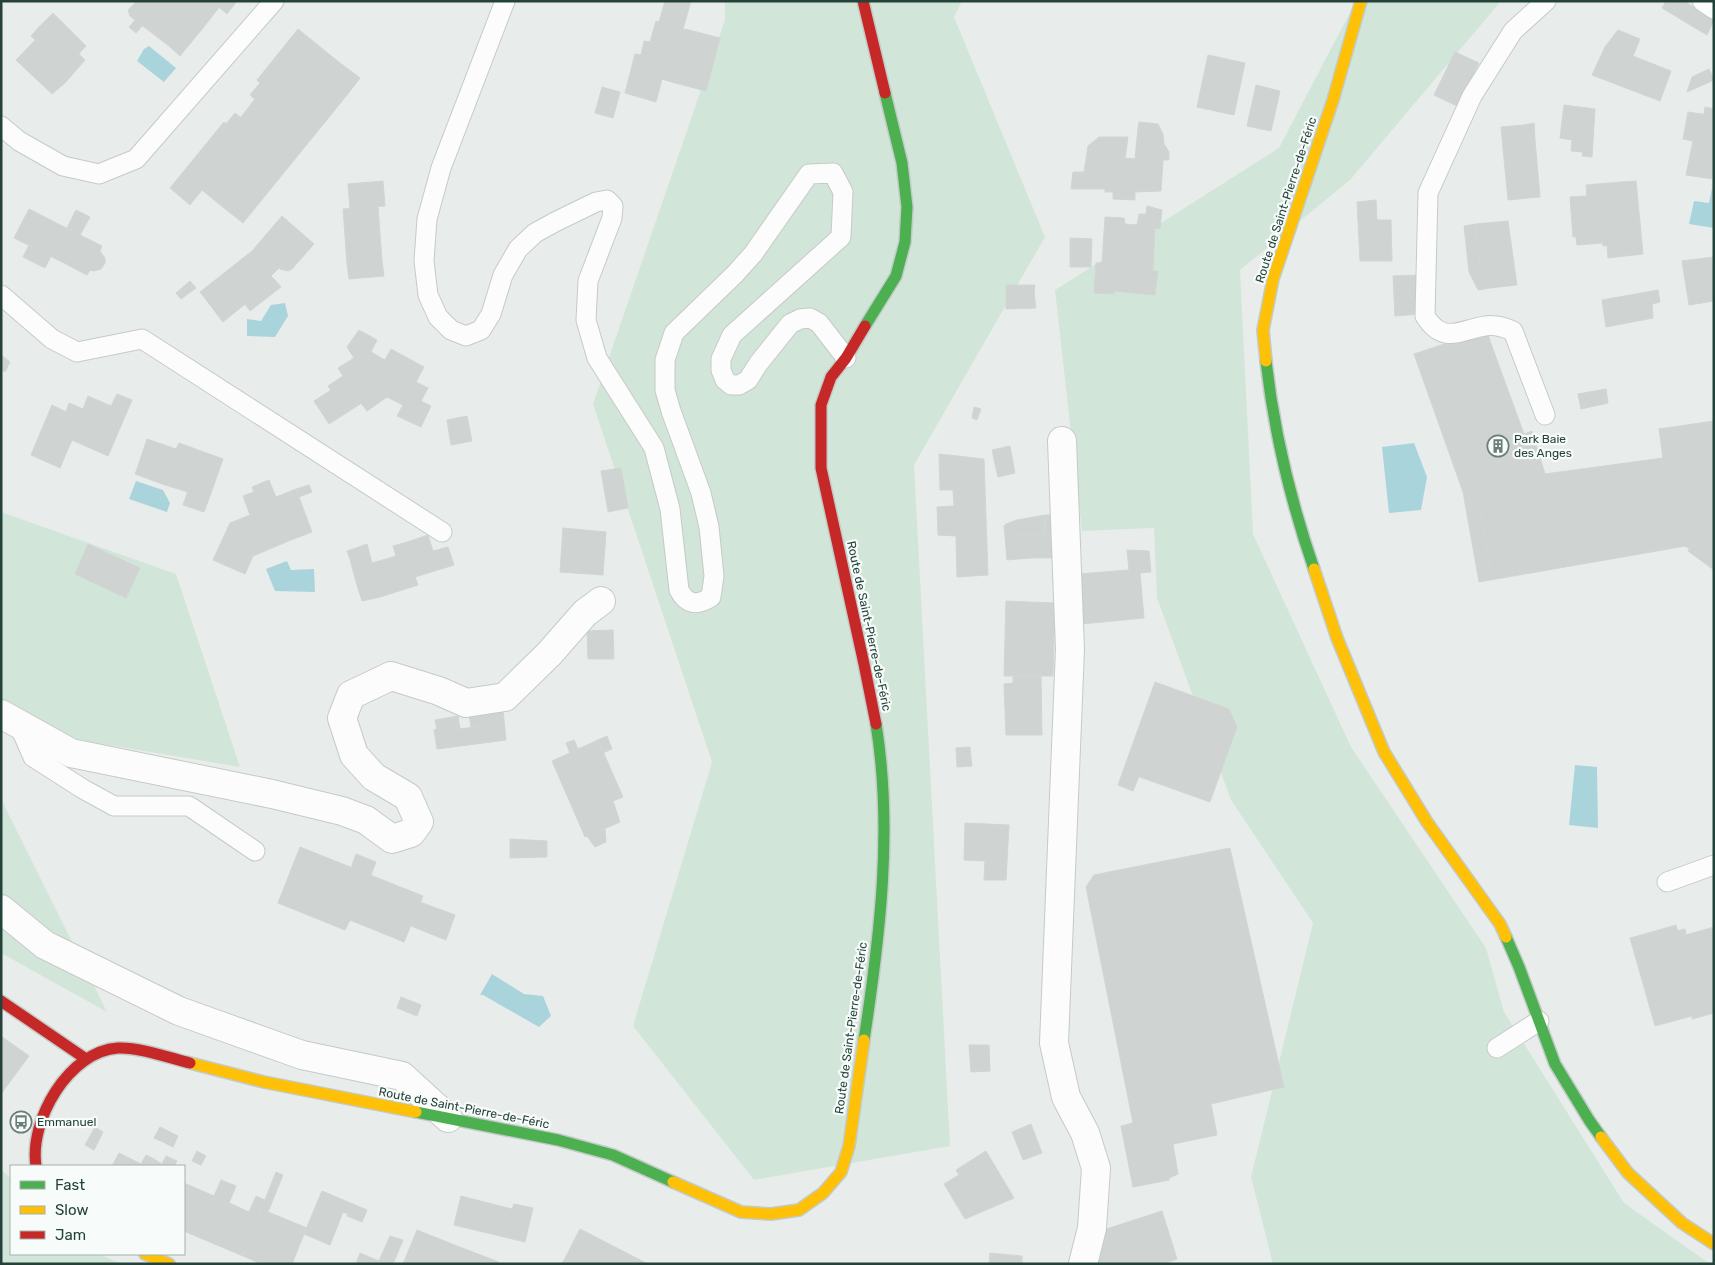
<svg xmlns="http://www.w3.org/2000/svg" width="1715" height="1265" font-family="Rubik,sans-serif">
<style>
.green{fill:#d1e6d8}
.water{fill:#a9d4db}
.building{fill:#cfd4d2;stroke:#d1d6d4}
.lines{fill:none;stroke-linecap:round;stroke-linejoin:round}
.lane-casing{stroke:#c5cac8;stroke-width:21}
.street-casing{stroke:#c5cac8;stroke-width:30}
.fast-casing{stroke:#c3cbc8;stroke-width:14}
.slow-casing{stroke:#c3cbc8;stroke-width:14}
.jam-casing{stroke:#c3cbc8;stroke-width:14}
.lane{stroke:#fcfcfc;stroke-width:19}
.street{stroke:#fcfcfc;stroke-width:28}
.fast{stroke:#4caf50;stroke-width:11}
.slow{stroke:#ffc107;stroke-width:11}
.jam{stroke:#c62828;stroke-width:11}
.labels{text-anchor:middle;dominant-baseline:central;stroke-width:4.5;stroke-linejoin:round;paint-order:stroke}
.street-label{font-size:12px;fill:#24423a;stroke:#f7fbf9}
.poi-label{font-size:12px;fill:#24423a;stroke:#f7fbf9;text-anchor:start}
</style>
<rect width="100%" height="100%" fill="#e8edeb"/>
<!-- green -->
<path class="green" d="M725,1H962L954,17L1045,237L914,465L950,1146L754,1180L633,1026L712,762L593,404L725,20Z
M1356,1H1501L1350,180L1240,270L1253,534L1351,747L1486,948L1504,1012L1624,1203L1710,1264H1273L1251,1177L1313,923L1231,800L1157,598L1154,528L1082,531L1055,290L1279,148Z
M1,512L176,574L240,767L1,727Z
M1,799L107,1012L1,953Z
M1,1169L11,1179V1254H99L122,1264H1Z"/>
<!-- water -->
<path class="water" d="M149,46L176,68L164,82L137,61L144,49Z
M1712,188L1714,189V228L1689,224L1694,201L1709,203Z
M285,303L288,316L275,337L247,336V319L261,321L271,305Z
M1414,443L1427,477L1421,510L1389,513L1382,447Z
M136,481L163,490L170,503L167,512L129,499Z
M287,561L291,570L314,569L315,592L275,591L266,569Z
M1575,765L1597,767L1598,828L1569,825Z
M492,974L524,994L543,996L551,1016L539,1027L483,995H480Z"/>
<!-- building -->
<path class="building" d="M136,1H224L203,28L191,18L169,46L135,20L143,10L135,3Z
M224,1H237L227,14L219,7Z
M665,1H691L683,29L689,30L675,83L662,79L656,102L625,93L635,54L641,55L644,41L650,42L656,21L659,22Z
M1666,1H1684L1714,20L1707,35L1662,8Z
M135,3L143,10L135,20L130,16L128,10Z
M53,13L86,46L58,76L65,83L52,94L16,60L43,32L39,27Z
M191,18L203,28L180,56L169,46Z
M135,20L142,26L136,33L129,27Z
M39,27L43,32L36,41L31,36Z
M298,29L340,63L327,80L347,95L256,207L237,191L224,208L202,190L190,205L170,188L224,122L226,124L235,113L248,123L263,106L250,95L260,83L257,80Z
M689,30L720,38L706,91L675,83Z
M1618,30L1640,39L1633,56L1671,71L1660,101L1592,75L1605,47Z
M1455,52L1479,63L1457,106L1434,95Z
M79,54L85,60L65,83L58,76Z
M1208,55L1245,63L1234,115L1197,107Z
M340,63L360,78L347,95L327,80Z
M1709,69L1714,80L1687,92L1692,77Z
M1256,85L1280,91L1271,131L1247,126Z
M602,87L620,92L613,118L595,113Z
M255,99L263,106L248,123L241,117Z
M1564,105L1595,109L1592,157L1582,156L1583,152L1571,151L1572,140L1560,138Z
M1705,107L1714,109V116L1704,114Z
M1688,112L1714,116V187H1712L1713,179L1686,175L1693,141L1683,139Z
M1139,122L1158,124L1163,134L1138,128Z
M1534,123L1535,140L1525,141L1524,125Z
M1524,125L1525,141L1535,140L1540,197L1508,200L1501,127Z
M1138,128L1163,134L1164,144L1169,152V160H1163L1161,191L1135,192V200L1113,199V192H1105V189H1071L1073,172H1084L1088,146L1099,137H1128L1125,158L1135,159Z
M383,181L385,206L350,208L348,184Z
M1636,181L1643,254L1608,258L1607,246L1626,243L1621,182Z
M1621,182L1626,243L1603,246L1601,234L1573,237L1570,197L1587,196L1586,185Z
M237,191L256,207L243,223L224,208Z
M1376,200L1377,220H1391L1392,261H1360L1357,202Z
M378,206L382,261L347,264L343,209Z
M1147,206L1162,210L1160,229L1155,228L1153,271H1158L1155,295L1114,291V294L1094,293L1096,263H1102L1105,217L1124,218L1125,224L1137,225L1139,214H1146Z
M29,209L80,235L66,264L14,238Z
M76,210L90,217L80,235L67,228Z
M282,216L306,237L279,268L272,261L265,270L275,280L223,322L200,292L252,251Z
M1508,221L1517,285L1490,288L1488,268L1480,269L1476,224Z
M1476,224L1480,269L1488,268L1490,288L1478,290L1469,272L1464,226Z
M1601,234L1602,243L1577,245L1576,237Z
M80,235L102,246L100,251L105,258V263L101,269L94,271L90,270L87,275L66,264Z
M306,237L314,244L292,269L288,271L280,269L279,268Z
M1070,238L1092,239L1091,267H1070Z
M29,245L51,256L45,268L23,257Z
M1714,257V301L1689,305L1682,261Z
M272,261L279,268L271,276L265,270Z
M382,261L384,276L349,279L347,264Z
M1419,275L1420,314L1395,316L1393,276Z
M275,280L281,287L250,311L245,304Z
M190,281L196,288L181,299L176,293Z
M1006,285H1035L1034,293L1036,308L1006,309Z
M1658,290L1660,302L1652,304L1653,318L1606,327L1602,300Z
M359,330L377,340L371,352L385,360L391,349L424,367L416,382L428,388L421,401L431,406L421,427L397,416L403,405L387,397L382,390L329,424L314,401L331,390L328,386L343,376L338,368L354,358L347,347Z
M1487,330L1490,341L1430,361L1476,493L1491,573L1531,565L1530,559L1687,534L1695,541L1690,549L1685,546L1674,548L1479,582L1463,492L1414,354Z
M1490,341L1524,434L1532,431L1545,474L1663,458L1659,429L1714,421V570L1688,551L1695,541L1687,534L1530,559L1531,565L1491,573L1476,493L1430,361Z
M1,355L10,362L5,372L1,369Z
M1606,389L1608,403L1581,409L1578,394Z
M382,390L387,397L367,411L361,403Z
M117,394L132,400L108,456L72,440L65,456L36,443L52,405L66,412L69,403L83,409L88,396L111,406Z
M974,407L981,409L977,420L972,418Z
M467,416L472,441L451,445L447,420Z
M147,439L176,449L179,443L223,459L210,496L189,488L188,492L165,485L167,479L137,469Z
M36,443L65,456L60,468L31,455Z
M1010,446L1015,473L998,477L992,450Z
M939,454L984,459L988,575L957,577L956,536L938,535L937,507L954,506L953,490H940Z
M621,468L628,508L608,512L601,471Z
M137,469L167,479L165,485L135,474Z
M269,480L271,485L254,492L252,487Z
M271,485L276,497L296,489L312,532L291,540L287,531L245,548L236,570L213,560L230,523L250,515L243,496Z
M309,485L312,492L299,497L296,489Z
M189,488L210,496L204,512L183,505Z
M1045,515V535L1005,536L1004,526L1006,524L1017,520Z
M1045,515H1054L1055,534L1045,535Z
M563,528L606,532L603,575L560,572Z
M287,531L291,540L253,556L245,574L236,570L245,548Z
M1055,534L1058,558H1030L1028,536Z
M428,535L433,551L448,547L454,565L415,577L418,585L380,597L374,577L356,582L350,559L355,558L353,549L367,544L372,563L407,553L404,543Z
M1005,536H1028L1030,558L1007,560Z
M404,543L407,553L396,556L393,546Z
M88,544L140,568L126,598L75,574Z
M353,549L355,558L350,559L347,551Z
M1127,550L1149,551L1151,572L1140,573L1144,618L1081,624L1078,574L1129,570Z
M374,577L380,597L362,601L356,582Z
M1006,601L1055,603L1053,676H1004Z
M613,630L614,659H588L587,631Z
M1013,676H1041L1042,735H1006L1004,684L1013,683Z
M1155,682L1229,709L1237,727L1210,802L1123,771Z
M503,710L506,740L491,742L489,725L471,727L469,715Z
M458,716L460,729L489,725L491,742L437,749L434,730L437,729L435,720Z
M607,736L612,749L603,753L598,740Z
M574,740L578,749L570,753L566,743Z
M598,740L623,797L613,801L620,822L585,837L552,761Z
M970,747L972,766L957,767L956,748Z
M1123,771L1139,776L1133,791L1118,785Z
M965,823L1009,825L1007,862L964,860Z
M605,829L606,842L595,847L587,836Z
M510,839L547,841V857L510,858Z
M300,847L423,896L404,942L350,920L345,930L278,903Z
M1230,848L1284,1087L1211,1104L1217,1135L1173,1144L1178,1174L1169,1178V1180L1133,1187L1121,1126L1133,1123L1086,887L1094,875Z
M356,854L376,862L371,875L351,868Z
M985,861L1007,862L1006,880H984Z
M420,902L455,915L446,940L411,926Z
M1676,925L1679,937L1714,927V998L1688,1005L1685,993L1663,999L1645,934Z
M1685,929L1686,934L1679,937L1677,931Z
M1645,934L1663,999L1685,993L1688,1005L1714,998V1013L1692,1019V1016L1655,1026L1630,938Z
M401,997L421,1005L417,1016L397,1008Z
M1,1036L29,1056L1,1094Z
M969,1045H989L990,1071L971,1072Z
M1031,1124L1042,1153L1023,1160L1012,1132Z
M95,1127L103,1132L94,1150L85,1145Z
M160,1127L168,1131L163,1142L154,1138Z
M168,1131L178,1136L173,1147L163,1142Z
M197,1151L206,1156L201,1165L192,1161Z
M986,1151L1014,1198L965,1219L944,1184L959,1175L956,1170Z
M119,1153L141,1164L146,1155L154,1159L151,1166H112Z
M166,1156L177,1161L174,1166H151L154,1159L162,1164Z
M276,1172L283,1175L268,1212L307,1228L304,1234L259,1215Z
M221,1180L236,1186L229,1203L214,1196Z
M184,1183L214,1196L198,1237L184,1231Z
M322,1191L367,1210L362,1222L347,1216L348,1214L343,1212L330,1245L304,1234Z
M214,1196L249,1212L256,1196L265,1200L243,1256L198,1237Z
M461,1196L512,1209L514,1204L533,1208L525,1242L454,1225Z
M1162,1211L1177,1259L1163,1264H1092V1261L1101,1258L1094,1233Z
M259,1215L304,1234L292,1264H261L243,1256Z
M580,1229L646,1263L645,1264H562Z
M417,1230L457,1246L449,1264H403Z
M390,1236L403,1240L393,1264H356L360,1253L379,1261Z
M457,1246L499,1262L498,1264H449Z
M990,1253L1022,1256V1264H989Z"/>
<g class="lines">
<!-- lane casing -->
<g class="lane-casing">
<path id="lane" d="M505,1L441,168L427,219L424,261L428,295L438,317L451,330L466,336L481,330L491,314L503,275L518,249L535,233L555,222L596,202L607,200L613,206L612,218L588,281L586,320L597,358L654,448L670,509L679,590C687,605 697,606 711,597L714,576L709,527L701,493L671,411L665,390V360L674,333L735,274L753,254L809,174L833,173L843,192L841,237L732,335L721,359V370L725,380L731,385H739L748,380L758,364L790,324L800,319L810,318L819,323L846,358
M1702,1L1714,9
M1,126L19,141L63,166L99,174L136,159L274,1
M1,295L52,339L77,352L142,339L442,532
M1545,415L1513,331C1504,327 1495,324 1485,326C1460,330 1443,345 1425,316L1428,193L1472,96L1513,31L1546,1
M18,723L33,757L83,789L114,806H189L255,851
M1667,882L1714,865
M1497,1048L1539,1021"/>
</g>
<!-- street casing -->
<g class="street-casing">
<path id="street" d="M1062,441L1070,649L1054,1043L1066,1097L1085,1133L1096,1168L1092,1228L1083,1264
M1,714L71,753L272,794L342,811L366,820L392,839L411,833L419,822L408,797L374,777L354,755L342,718L351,695L391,676L439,691L466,703L505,697L549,654L585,613L601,601
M1,909L45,945L179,1011L302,1055L402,1076L448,1118"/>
</g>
<!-- fast casing -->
<g class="fast-casing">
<path id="fast" d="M865,326L896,276L905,242L907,207L902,163L885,93
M1266,361C1274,432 1291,502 1314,569
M1506,937L1519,967L1555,1064L1589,1120L1601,1137
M864,1040C880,936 893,829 876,724
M416,1112L558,1140L613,1155L673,1182"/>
</g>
<!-- slow casing -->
<g class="slow-casing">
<path id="slow" d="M1266,361L1263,330L1273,279L1333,100L1361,1
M1314,569L1337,638L1384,752L1427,822L1500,924L1506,937
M190,1063L264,1082L416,1112
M1601,1137L1628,1173L1682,1223L1714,1244
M673,1182L741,1212L771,1214L799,1210L823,1193L841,1172L849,1146L864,1040
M145,1254L169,1264"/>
</g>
<!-- jam casing -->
<g class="jam-casing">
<path id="jam" d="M863,1L885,93
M865,326L846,358L831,377L821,405V468L864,664L876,724
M1,1001L86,1059
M36,1166C29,1120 69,1051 118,1048C139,1047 170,1058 190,1063"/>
</g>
<!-- lane -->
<use href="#lane" class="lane"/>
<!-- street -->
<use href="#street" class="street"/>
<!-- fast -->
<use href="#fast" class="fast"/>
<!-- slow -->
<use href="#slow" class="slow"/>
<!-- jam -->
<use href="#jam" class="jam"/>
</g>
<!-- icons -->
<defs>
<g id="building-ring" transform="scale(1.125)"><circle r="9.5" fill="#f7fbf9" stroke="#697e78" stroke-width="1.5"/><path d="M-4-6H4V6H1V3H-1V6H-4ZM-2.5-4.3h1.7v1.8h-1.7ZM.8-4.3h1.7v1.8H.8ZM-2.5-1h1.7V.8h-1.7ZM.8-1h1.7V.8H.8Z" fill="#697e78"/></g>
<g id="bus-ring" transform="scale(1.125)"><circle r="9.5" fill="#f7fbf9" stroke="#697e78" stroke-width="1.5"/><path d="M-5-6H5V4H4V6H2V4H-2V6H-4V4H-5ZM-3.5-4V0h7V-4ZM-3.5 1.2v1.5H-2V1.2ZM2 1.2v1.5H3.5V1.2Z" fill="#697e78"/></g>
</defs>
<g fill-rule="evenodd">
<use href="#building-ring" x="1498" y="446"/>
<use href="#bus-ring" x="21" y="1122"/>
</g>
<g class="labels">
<!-- street labels -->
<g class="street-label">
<text transform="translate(1286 200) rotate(-72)">Route de Saint-Pierre-de-Féric</text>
<text transform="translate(869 626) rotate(78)">Route de Saint-Pierre-de-Féric</text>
<text transform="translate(851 1028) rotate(-82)">Route de Saint-Pierre-de-Féric</text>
<text transform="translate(464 1108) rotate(11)">Route de Saint-Pierre-de-Féric</text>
</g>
<!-- poi labels -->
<g class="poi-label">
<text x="1514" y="439">Park Baie<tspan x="1514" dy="14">des Anges</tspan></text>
<text x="37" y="1122">Emmanuel</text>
</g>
</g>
<!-- border -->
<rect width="1715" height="1265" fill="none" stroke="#24423a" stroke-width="5"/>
<!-- legend -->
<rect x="10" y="1165" width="175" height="90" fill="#f7fbf9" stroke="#a3b1ad"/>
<rect x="20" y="1181" width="25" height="8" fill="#4caf50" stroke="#a3b1ad"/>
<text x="55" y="1190" font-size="15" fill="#24423a">Fast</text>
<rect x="20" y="1206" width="25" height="8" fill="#ffc107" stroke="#a3b1ad"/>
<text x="55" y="1215" font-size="15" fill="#24423a">Slow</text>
<rect x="20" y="1231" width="25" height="8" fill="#c62828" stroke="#a3b1ad"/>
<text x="55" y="1240" font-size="15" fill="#24423a">Jam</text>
</svg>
